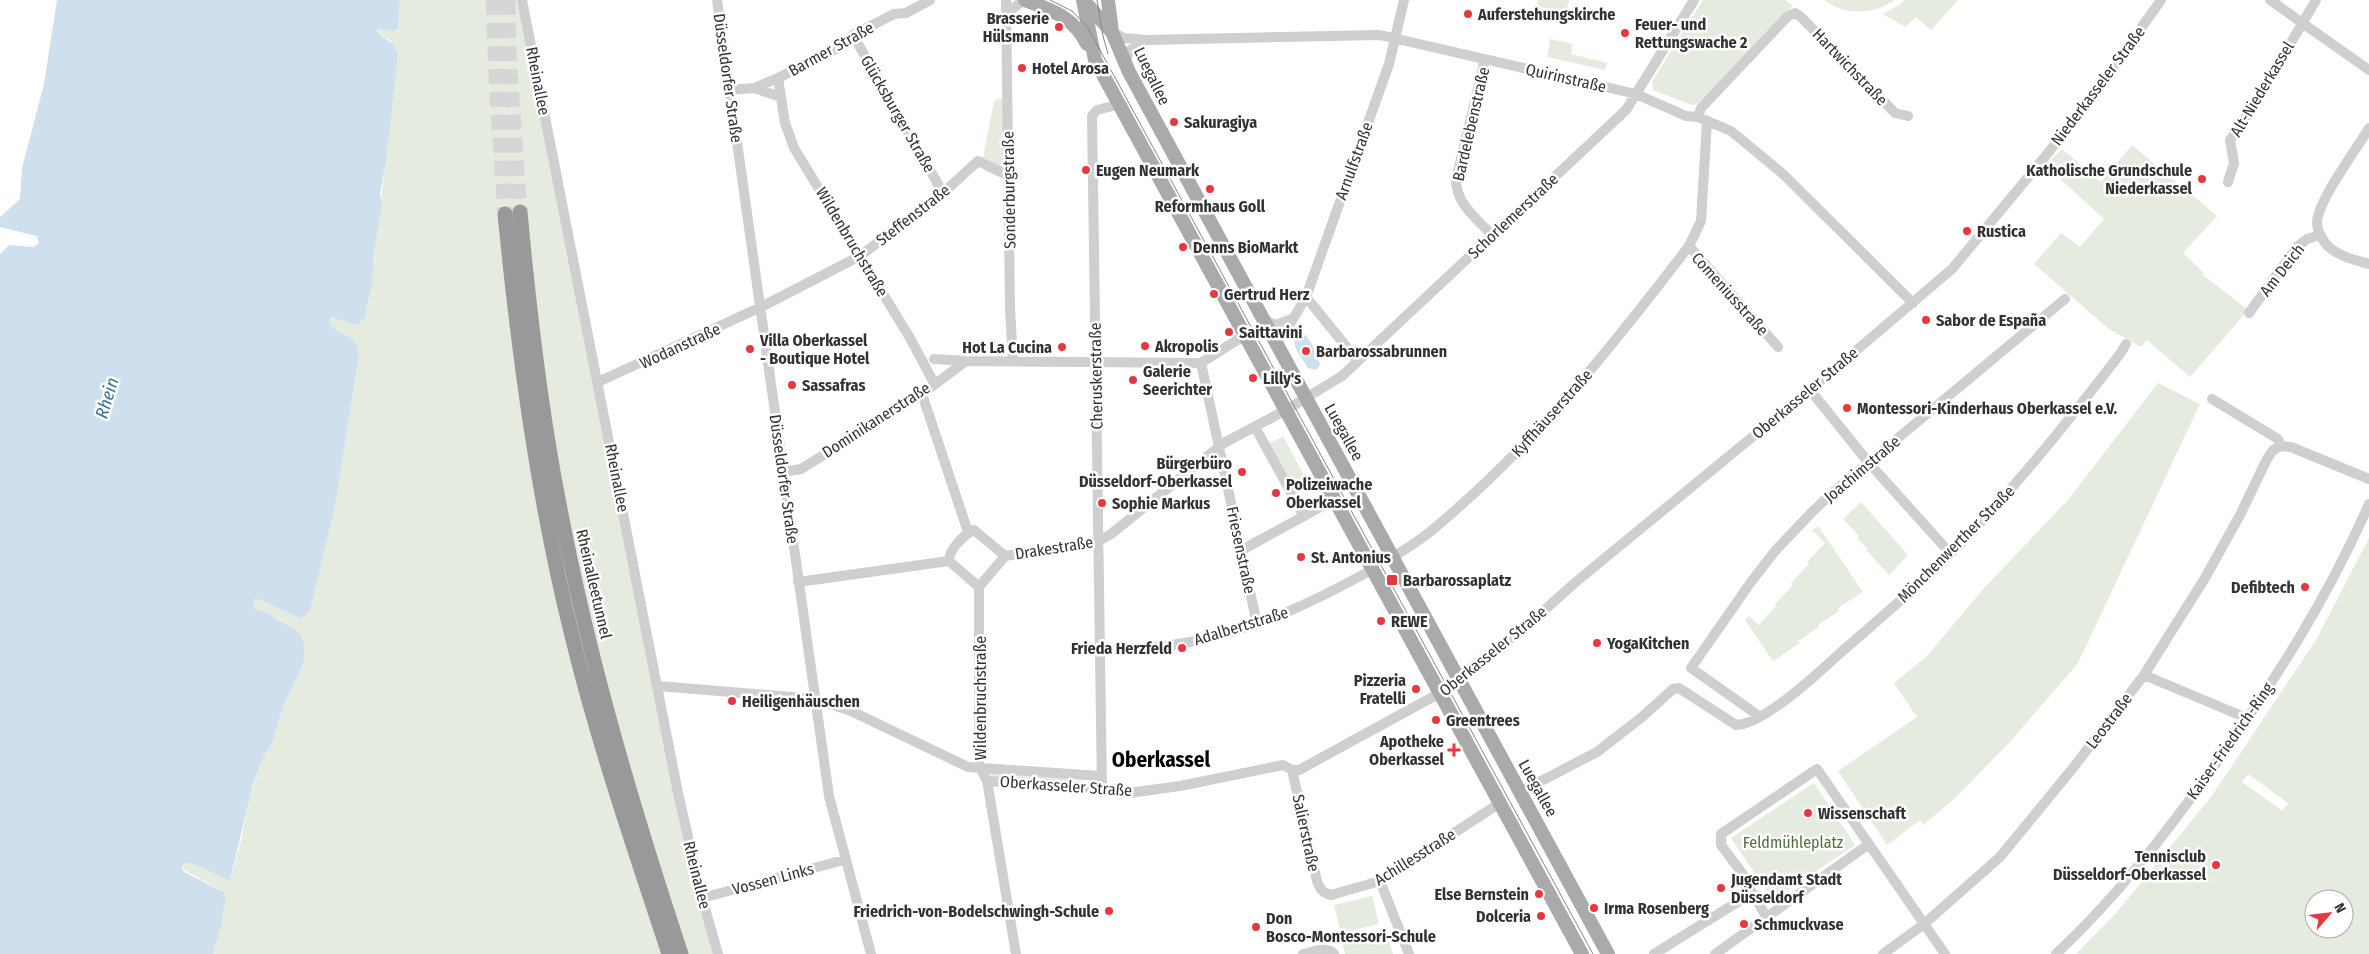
<svg xmlns="http://www.w3.org/2000/svg" width="2369" height="954" font-family="'Fira Sans Condensed',sans-serif">
<style>
.green{fill:#e5ebde;fill-rule:evenodd}
.water{fill:#cee0ed}
.lines{fill:none;stroke-linecap:round;stroke-linejoin:round}
.highway-tunnel{stroke:#d6d6d6;stroke-width:15;stroke-dasharray:15 8;stroke-linecap:butt}
.minor{stroke:#cfcfcf;stroke-width:10}
.major{stroke:#aaa;stroke-width:14}
.highway{stroke:#999;stroke-width:15}
.tram{stroke:#878787;stroke-width:1}
.poi-dot{fill:#e5393f;stroke:#fff;stroke-width:2}
.labels{text-anchor:middle;dominant-baseline:central;stroke-width:5;stroke-linejoin:round;paint-order:stroke}
.poi-label{font-size:16px;font-weight:bold;fill:#323232;stroke:#fff;text-anchor:start}
.street-label{font-size:16px;fill:#323232;stroke:#fff}
.park-label{font-size:16px;fill:#536f3f;stroke:#fff}
.water-label{font-size:18px;font-style:italic;fill:#3f7196;stroke:#fff}
.district-label{font-size:21px;font-weight:bold;fill:#000;stroke:#fff}
</style>
<rect width="100%" height="100%" fill="#fff"/>
<!-- green -->
<path class="green" d="M400,0H518L715,954H213L221,927L226,896L224,892L183,869L184,863L193,864L230,881L242,837L248,800L264,756L272,744L284,704L304,662V643L280,620L255,609L253,603L254,600L259,599L301,619L310,611L335,507L359,355C358,331 335,337 329,321L330,318L336,317L375,257L374,252C384,187 389,120 398,55L390,40L377,33L380,28H398Z
M1538,0H1569L1566,13L1536,6Z
M1703,0H1785L1793,6L1697,104L1692,105L1653,90L1652,82Z
M1824,0H1895C1873,15 1846,16 1824,0Z
M1904,0H1958L1931,30L1916,17L1905,27L1883,14L1901,4Z
M1550,39L1573,44L1571,54L1607,63L1605,70L1547,57Z
M1000,98L1004,101L1005,167L1002,169L983,159L994,101Z
M2132,145L2217,216L2183,253L2204,273L2203,275L2248,310L2190,377L2147,340L2141,347L2109,329L2034,264L2061,233L2080,247L2104,219L2045,165L2062,149L2101,182Z
M2158,383L2200,404L2078,663L2009,743L1954,799L1923,825L1920,820L1887,845L1838,771L1917,717L1894,683L1927,656L1985,587L2068,500Z
M1283,436L1306,479L1290,487L1267,445Z
M1861,502L1908,555L1889,575L1866,550L1867,548L1857,538L1859,536L1843,519Z
M1818,526L1863,592L1838,608L1839,611L1818,625L1819,627L1798,641L1800,643L1773,661L1745,620L1749,616L1759,625L1776,606L1775,604L1793,585L1791,583L1809,564L1807,562L1825,543L1812,530Z
M2369,538V954H2076L2117,912L2211,797L2316,640ZM2248,774L2288,803L2283,811L2242,782ZM2314,899H2344V929H2314Z
M989,773L1073,777L1072,782L992,777Z
M1814,783L1855,845L1773,900L1731,838Z
M1372,896L1379,924L1341,933L1334,905Z
M1386,930L1393,954H1345L1342,941Z"/>
<!-- water -->
<path class="water" d="M57,0H400L398,28L393,31L380,28L377,31C381,40 392,36 398,55L386,161L380,194L382,203L374,252L372,283L364,319L357,325L332,317L329,321C335,337 358,331 359,355L335,507L310,611L301,619L259,599L254,600L253,603L255,609L265,612L299,632L304,643V662L284,704L272,744L264,756L252,787L230,881L193,864L184,863L182,868L184,872L224,892L226,896L221,927L213,954H0V254L9,245L34,247L39,243L37,236L0,227V217L20,199L22,168L44,84Z
M1300,332C1310,336 1318,355 1320,365L1316,370L1308,368L1296,349L1293,337Z"/>
<g class="lines">
<!-- highway-tunnel -->
<path class="highway-tunnel" d="M493,0L497,96L505,214
M508,0L509,55L520,212"/>
<!-- minor -->
<path class="minor" d="M522,0L678,793L702,898L718,954
M717,0L829,796L871,954
M1006,0L1010,308L1013,361
M2270,0L2369,70
M1007,19L1011,10L1024,0
M1112,32L1124,38L1146,40L1380,35L1636,94L1686,116L1698,117L1731,131L1783,174L1913,303
M853,35L943,193
M1485,59L1456,180C1456,204 1477,219 1492,235
M1125,64L1129,51L1146,40
M778,78L785,123L794,148L910,338L934,383
M754,88L781,97
M729,90L754,88L778,78L842,46L853,35L894,14L906,13L930,0
M1698,117L1701,108L1788,16L1795,13L1801,17L1895,113L1908,116
M1707,121L1701,221L1689,246L1778,347
M2369,128C2357,149 2318,200 2317,222C2317,231 2323,242 2330,248C2341,257 2356,260 2369,264
M2228,182L2234,163L2230,140L2255,104L2316,0
M1306,297L1358,361
M2249,313L2297,247L2307,239L2320,235
M1262,319L1276,325L1292,319
M1283,336L1306,297L1389,64L1404,0
M934,359L966,361
M1201,363L1257,624
M598,382L761,307L860,256L943,193L978,161L1009,176
M1810,390L1869,463L1950,553
M922,394L968,532
M2212,399L2278,439L2281,446
M1255,427L1304,516
M2281,446L2291,447L2369,479
M783,472L801,469L922,394L966,361L1201,363L1237,340L1247,338
M974,530L1005,556L979,587L949,561C949,550 964,534 974,530Z
M1242,550L1335,499
M1005,556L1097,542L1111,534L1224,443L1286,410L1342,376L1626,110L1694,0
M1392,557C1426,539 1453,512 1481,487C1559,413 1624,331 1689,246
M798,582L949,561
M979,587V766L987,781L1016,954
M1099,651C1129,649 1160,648 1190,642C1257,629 1314,602 1373,569
M2144,675L2249,719
M658,686L815,699L851,711L968,767L1100,776
M1759,716L1691,668L1751,582L1775,551L1812,512L1832,493L2065,299
M1292,770L1317,881C1320,889 1322,893 1331,895L1380,881L1500,803
M987,781L1102,788L1129,793L1180,786L1283,765L1292,770H1299L1440,693L1465,672L1523,629L1577,581L1818,383L1952,269L2044,158L2092,97L2161,0
M1102,788L1092,116L1097,110L1120,104
M1520,792L1597,752L1642,717L1673,689L1679,688L1736,725C1763,725 1818,673 1838,655C1880,618 1923,583 1961,543C2019,483 2070,419 2120,354L2126,344
M1380,881L1409,954
M702,898L844,860
M1767,918L1749,887L1745,877L1721,845V834L1817,769L1945,954
M1303,954C1314,952 1326,945 1334,954
M1654,954L1752,893
M1715,954L1869,844
M1883,954L1924,924L2000,857L2073,768L2144,675L2205,578L2240,515L2267,459L2273,450L2281,446
M2056,954C2116,898 2167,832 2215,765C2275,680 2327,600 2369,504"/>
<!-- major -->
<path class="major" d="M1025,0C1051,10 1074,17 1087,44
M1083,0L1095,60L1582,954
M1083,0L1112,32
M1108,0L1112,32L1129,72L1608,954"/>
<!-- highway -->
<path class="highway" d="M520,212C529,310 540,407 559,504C588,657 632,806 681,954
M505,214C519,357 538,500 573,640C599,746 635,850 669,954"/>
<!-- tram -->
<path class="tram" d="M1050,0L1072,11L1088,28L1593,954
M1097,0L1103,36L1108,54"/>
</g>
<!-- markers -->
<g class="poi-dot">
<circle cx="1468" cy="14" r="5"/>
<circle cx="1059" cy="27" r="5"/>
<circle cx="1625" cy="33" r="5"/>
<circle cx="1022" cy="68" r="5"/>
<circle cx="1174" cy="122" r="5"/>
<circle cx="1086" cy="170" r="5"/>
<circle cx="2202" cy="179" r="5"/>
<circle cx="1210" cy="189" r="5"/>
<circle cx="1967" cy="231" r="5"/>
<circle cx="1183" cy="247" r="5"/>
<circle cx="1214" cy="294" r="5"/>
<circle cx="1926" cy="320" r="5"/>
<circle cx="1229" cy="332" r="5"/>
<circle cx="1145" cy="346" r="5"/>
<circle cx="1062" cy="347" r="5"/>
<circle cx="750" cy="349" r="5"/>
<circle cx="1306" cy="351" r="5"/>
<circle cx="1253" cy="378" r="5"/>
<circle cx="1133" cy="380" r="5"/>
<circle cx="792" cy="385" r="5"/>
<circle cx="1847" cy="408" r="5"/>
<circle cx="1242" cy="472" r="5"/>
<circle cx="1276" cy="493" r="5"/>
<circle cx="1102" cy="503" r="5"/>
<circle cx="1301" cy="557" r="5"/>
<rect x="1386" y="574" width="12" height="12" rx="2.5"/>
<circle cx="2305" cy="587" r="5"/>
<circle cx="1381" cy="621" r="5"/>
<circle cx="1597" cy="643" r="5"/>
<circle cx="1182" cy="648" r="5"/>
<circle cx="1416" cy="689" r="5"/>
<circle cx="732" cy="701" r="5"/>
<circle cx="1436" cy="720" r="5"/>
<path d="M1451.5 742.5h5v5h5v5h-5v5h-5v-5h-5v-5h5z"/>
<circle cx="1808" cy="813" r="5"/>
<circle cx="2216" cy="865" r="5"/>
<circle cx="1721" cy="888" r="5"/>
<circle cx="1539" cy="894" r="5"/>
<circle cx="1594" cy="908" r="5"/>
<circle cx="1109" cy="911" r="5"/>
<circle cx="1541" cy="916" r="5"/>
<circle cx="1744" cy="924" r="5"/>
<circle cx="1256" cy="927" r="5"/>
</g>
<g class="labels">
<!-- poi labels -->
<g class="poi-label">
<text x="1478" y="14">Auferstehungskirche</text>
<text x="1049" y="18" text-anchor="end">Brasserie<tspan x="1049" dy="18">Hülsmann</tspan></text>
<text x="1635" y="24">Feuer- und<tspan x="1635" dy="18">Rettungswache 2</tspan></text>
<text x="1032" y="68">Hotel Arosa</text>
<text x="1184" y="122">Sakuragiya</text>
<text x="1096" y="170">Eugen Neumark</text>
<text x="2192" y="170" text-anchor="end">Katholische Grundschule<tspan x="2192" dy="18">Niederkassel</tspan></text>
<text x="1210" y="206" text-anchor="middle">Reformhaus Goll</text>
<text x="1977" y="231">Rustica</text>
<text x="1193" y="247">Denns BioMarkt</text>
<text x="1224" y="294">Gertrud Herz</text>
<text x="1936" y="320">Sabor de España</text>
<text x="1239" y="332">Saittavini</text>
<text x="760" y="340">Villa Oberkassel<tspan x="760" dy="18">- Boutique Hotel</tspan></text>
<text x="1155" y="346">Akropolis</text>
<text x="1052" y="347" text-anchor="end">Hot La Cucina</text>
<text x="1316" y="351">Barbarossabrunnen</text>
<text x="1143" y="371">Galerie<tspan x="1143" dy="18">Seerichter</tspan></text>
<text x="1263" y="378">Lilly's</text>
<text x="802" y="385">Sassafras</text>
<text x="1857" y="408">Montessori-Kinderhaus Oberkassel e.V.</text>
<text x="1232" y="463" text-anchor="end">Bürgerbüro<tspan x="1232" dy="18">Düsseldorf-Oberkassel</tspan></text>
<text x="1286" y="484">Polizeiwache<tspan x="1286" dy="18">Oberkassel</tspan></text>
<text x="1112" y="503">Sophie Markus</text>
<text x="1311" y="557">St. Antonius</text>
<text x="1403" y="580">Barbarossaplatz</text>
<text x="2295" y="587" text-anchor="end">Defibtech</text>
<text x="1391" y="621">REWE</text>
<text x="1607" y="643">YogaKitchen</text>
<text x="1172" y="648" text-anchor="end">Frieda Herzfeld</text>
<text x="1406" y="680" text-anchor="end">Pizzeria<tspan x="1406" dy="18">Fratelli</tspan></text>
<text x="742" y="701">Heiligenhäuschen</text>
<text x="1446" y="720">Greentrees</text>
<text x="1444" y="741" text-anchor="end">Apotheke<tspan x="1444" dy="18">Oberkassel</tspan></text>
<text x="1818" y="813">Wissenschaft</text>
<text x="2206" y="856" text-anchor="end">Tennisclub<tspan x="2206" dy="18">Düsseldorf-Oberkassel</tspan></text>
<text x="1731" y="879">Jugendamt Stadt<tspan x="1731" dy="18">Düsseldorf</tspan></text>
<text x="1529" y="894" text-anchor="end">Else Bernstein</text>
<text x="1604" y="908">Irma Rosenberg</text>
<text x="1099" y="911" text-anchor="end">Friedrich-von-Bodelschwingh-Schule</text>
<text x="1531" y="916" text-anchor="end">Dolceria</text>
<text x="1266" y="918">Don<tspan x="1266" dy="18">Bosco-Montessori-Schule</tspan></text>
<text x="1754" y="924">Schmuckvase</text>
</g>
<!-- street labels -->
<g class="street-label">
<text transform="translate(831 49) rotate(-29)">Barmer Straße</text>
<text transform="translate(1850 67) rotate(46)">Hartwichstraße</text>
<text transform="translate(1152 76) rotate(64)">Luegallee</text>
<text transform="translate(728 78) rotate(82)">Düsseldorfer Straße</text>
<text transform="translate(1566 78) rotate(13)">Quirinstraße</text>
<text transform="translate(538 81) rotate(79)">Rheinallee</text>
<text transform="translate(2098 86) rotate(-53)">Niederkasseler Straße</text>
<text transform="translate(2262 89) rotate(-59)">Alt-Niederkassel</text>
<text transform="translate(898 114) rotate(60)">Glücksburger Straße</text>
<text transform="translate(1471 124) rotate(-77)">Bardelebenstraße</text>
<text transform="translate(1354 161) rotate(-70)">Arnulfstraße</text>
<text transform="translate(1009 190) rotate(-91)">Sonderburgstraße</text>
<text transform="translate(913 215) rotate(-38)">Steffenstraße</text>
<text transform="translate(1513 216) rotate(-43)">Schorlemerstraße</text>
<text transform="translate(852 242) rotate(59)">Wildenbruchstraße</text>
<text transform="translate(2282 270) rotate(-52)">Am Deich</text>
<text transform="translate(1730 294) rotate(48)">Comeniusstraße</text>
<text transform="translate(680 346) rotate(-25)">Wodanstraße</text>
<text transform="translate(1096 376) rotate(-91)">Cheruskerstraße</text>
<text transform="translate(1805 393) rotate(-40)">Oberkasseler Straße</text>
<text transform="translate(1552 413) rotate(-48)">Kyffhäuserstraße</text>
<text transform="translate(876 420) rotate(-33)">Dominikanerstraße</text>
<text transform="translate(1344 432) rotate(61)">Luegallee</text>
<text transform="translate(1862 469) rotate(-40)">Joachimstraße</text>
<text transform="translate(617 478) rotate(79)">Rheinallee</text>
<text transform="translate(784 479) rotate(82)">Düsseldorfer Straße</text>
<text transform="translate(1956 544) rotate(-45)">Mönchenwerther Straße</text>
<text transform="translate(1054 548) rotate(-9)">Drakestraße</text>
<text transform="translate(1241 550) rotate(78)">Friesenstraße</text>
<text transform="translate(594 584) rotate(77)">Rheinalleetunnel</text>
<text transform="translate(1241 626) rotate(-17)">Adalbertstraße</text>
<text transform="translate(1493 651) rotate(-39)">Oberkasseler Straße</text>
<text transform="translate(980 698) rotate(-90)">Wildenbruchstraße</text>
<text transform="translate(2109 721) rotate(-53)">Leostraße</text>
<text transform="translate(2230 741) rotate(-55)">Kaiser-Friedrich-Ring</text>
<text transform="translate(1066 786) rotate(4)">Oberkasseler Straße</text>
<text transform="translate(1538 788) rotate(61)">Luegallee</text>
<text transform="translate(1306 833) rotate(78)">Salierstraße</text>
<text transform="translate(1415 857) rotate(-32)">Achillesstraße</text>
<text transform="translate(697 875) rotate(76)">Rheinallee</text>
<text transform="translate(773 879) rotate(-15)">Vossen Links</text>
</g>
<!-- park labels -->
<g class="park-label">
<text x="1793" y="842">Feldmühleplatz</text>
</g>
<!-- water labels -->
<g class="water-label">
<text transform="translate(107 398) rotate(-73)">Rhein</text>
</g>
<!-- district labels -->
<g class="district-label">
<text x="1161" y="760">Oberkassel</text>
</g>
</g>
<!-- north arrow -->
<g transform="translate(2329 914) rotate(62)"><circle r="24" fill="#ffffff" stroke="#adadad"/>
<path d="M0-4L9 19L0 12L-9 19Z" fill="#e5393f"/>
<text y="-8" font-size="14" font-weight="bold" text-anchor="middle" fill="#323232">N</text>
</g>
</svg>
